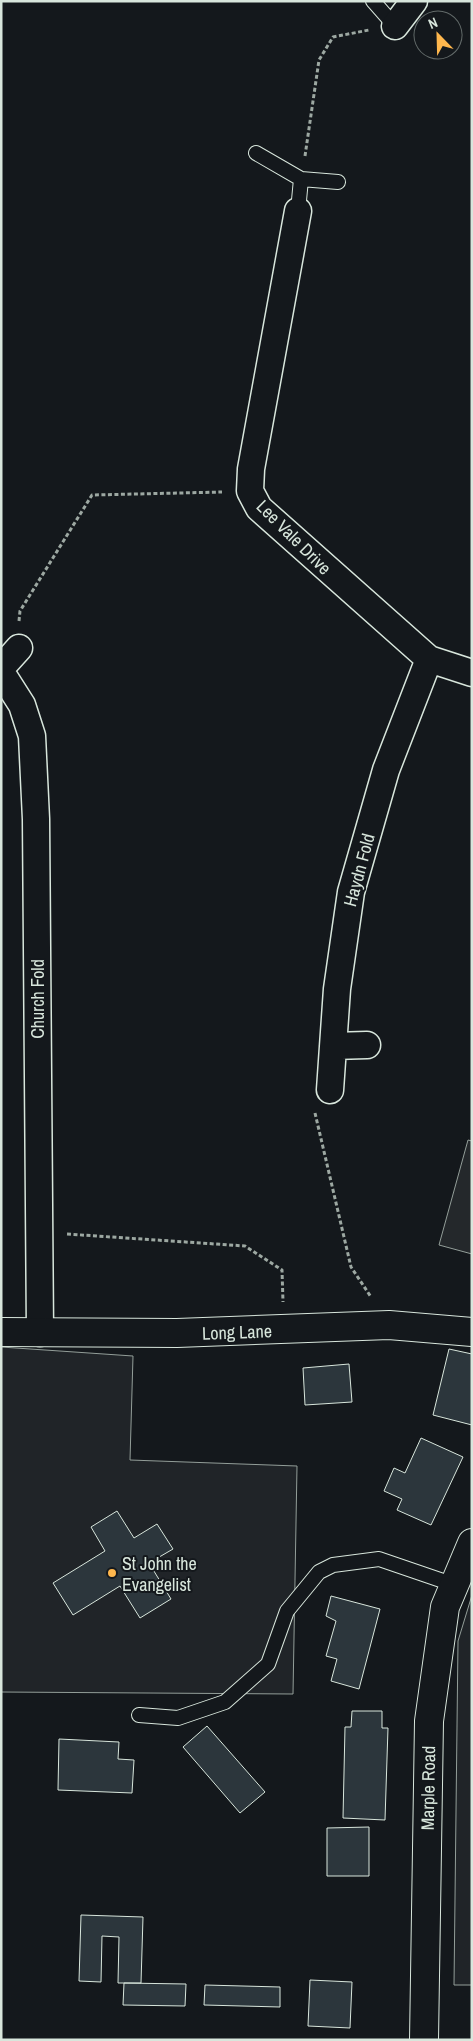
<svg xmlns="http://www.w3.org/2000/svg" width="473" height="2041" font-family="'Archivo Narrow',sans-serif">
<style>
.green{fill:#202428;stroke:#939e99}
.parking{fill:#24282b;stroke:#939e99}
.building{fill:#2c363c;stroke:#d8e6dc}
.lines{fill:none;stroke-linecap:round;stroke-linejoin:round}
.lane-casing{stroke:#d8e6dc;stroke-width:16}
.street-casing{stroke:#d8e6dc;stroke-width:29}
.secondary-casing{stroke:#d8e6dc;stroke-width:30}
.primary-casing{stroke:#d8e6dc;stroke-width:30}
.path{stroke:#9da8a2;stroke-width:3;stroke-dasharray:4 2.5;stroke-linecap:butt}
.lane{stroke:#14181c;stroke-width:14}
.street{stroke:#14181c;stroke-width:26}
.secondary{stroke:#14181c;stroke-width:28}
.primary{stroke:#14181c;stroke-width:28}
.poi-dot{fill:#ffb74d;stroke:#14181c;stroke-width:2}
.labels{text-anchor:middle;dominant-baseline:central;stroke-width:4;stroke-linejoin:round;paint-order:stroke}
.street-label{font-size:18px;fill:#d8e6dc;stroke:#14181c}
.poi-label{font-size:18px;fill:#d8e6dc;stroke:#14181c;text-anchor:start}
</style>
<rect width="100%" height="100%" fill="#14181c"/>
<!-- green -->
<path class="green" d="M1,1347L133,1356L130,1460L297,1466L293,1694L1,1692Z
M472,1595V1985H454L458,1641Z"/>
<!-- parking -->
<path class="parking" d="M468,1140L472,1141V1254L439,1245Z"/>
<!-- building -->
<path class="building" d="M449,1349L472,1354V1425L433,1415Z
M349,1364L352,1402L305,1405L303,1368Z
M421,1438L463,1457L431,1525L397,1510L402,1499L384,1491L394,1468L405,1473Z
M117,1511L134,1538L157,1524L173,1549L149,1563L171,1599L140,1618L120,1586L73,1615L53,1583L105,1551L91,1527Z
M331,1596L380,1609L359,1689L331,1681L337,1659L326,1656L336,1621L326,1616Z
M352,1711H382V1728H388L385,1820L343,1818L345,1727H351Z
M207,1726L265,1792L240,1813L183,1747Z
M59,1739L119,1742L118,1759L134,1760L132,1793L58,1790Z
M369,1827V1876H327V1828Z
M81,1915L143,1917L141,1983H118L119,1937L102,1936L101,1982L79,1981Z
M310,1980L352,1982L350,2028L308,2026Z
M124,1983L186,1984L185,2006L123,2005Z
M205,1985L280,1987V2007L204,2005Z"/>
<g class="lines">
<!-- lane casing -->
<g class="lane-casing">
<path id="lane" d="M373,1L395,26
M256,153L301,179L298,211
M301,179L338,182
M139,1715L178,1718L225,1702L268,1664L287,1611L319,1572L333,1565L379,1559L455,1585"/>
</g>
<!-- street casing -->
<g class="street-casing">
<path id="street" d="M395,26L414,1
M298,211L251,469L250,491L259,508L429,659L472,673
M1,668L19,648
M1,672L22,705L32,736L36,819L40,1333
M333,1046L367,1045
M330,1090L337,989L351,892L386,770L429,659"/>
</g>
<!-- secondary casing -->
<g class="secondary-casing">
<path id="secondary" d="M1,1332L177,1333L389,1325L472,1332"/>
</g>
<!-- primary casing -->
<g class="primary-casing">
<path id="primary" d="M424,2040L429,1721L445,1607L472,1543"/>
</g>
<!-- path -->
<path class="path" d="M305,156L319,60L333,37L369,30
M19,621L20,611L92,495L222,492
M315,1113L351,1267L371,1297
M67,1234L245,1246L282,1270L283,1302"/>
<!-- lane -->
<use href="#lane" class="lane"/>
<!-- street -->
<use href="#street" class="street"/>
<!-- secondary -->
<use href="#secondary" class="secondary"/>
<!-- primary -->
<use href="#primary" class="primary"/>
</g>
<!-- markers -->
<circle class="poi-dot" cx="112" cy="1573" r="5"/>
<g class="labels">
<!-- street labels -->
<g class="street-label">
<text transform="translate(294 537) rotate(45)">Lee Vale Drive</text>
<text transform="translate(359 870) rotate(-75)">Haydn Fold</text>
<text transform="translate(37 999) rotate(-90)">Church Fold</text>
<text transform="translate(237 1332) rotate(-2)">Long Lane</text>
<text transform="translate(428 1788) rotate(-89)">Marple Road</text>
</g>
<!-- poi labels -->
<g class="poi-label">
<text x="122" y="1563">St John the<tspan x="122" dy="21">Evangelist</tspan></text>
</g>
</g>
<!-- border -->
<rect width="473" height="2041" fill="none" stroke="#d8e6dc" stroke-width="5"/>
<!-- north arrow -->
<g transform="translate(438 35) rotate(337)"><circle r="24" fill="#14181c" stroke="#626a69"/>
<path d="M0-4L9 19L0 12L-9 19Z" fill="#ffb74d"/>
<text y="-8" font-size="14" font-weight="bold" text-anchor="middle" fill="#d8e6dc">N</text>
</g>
</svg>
